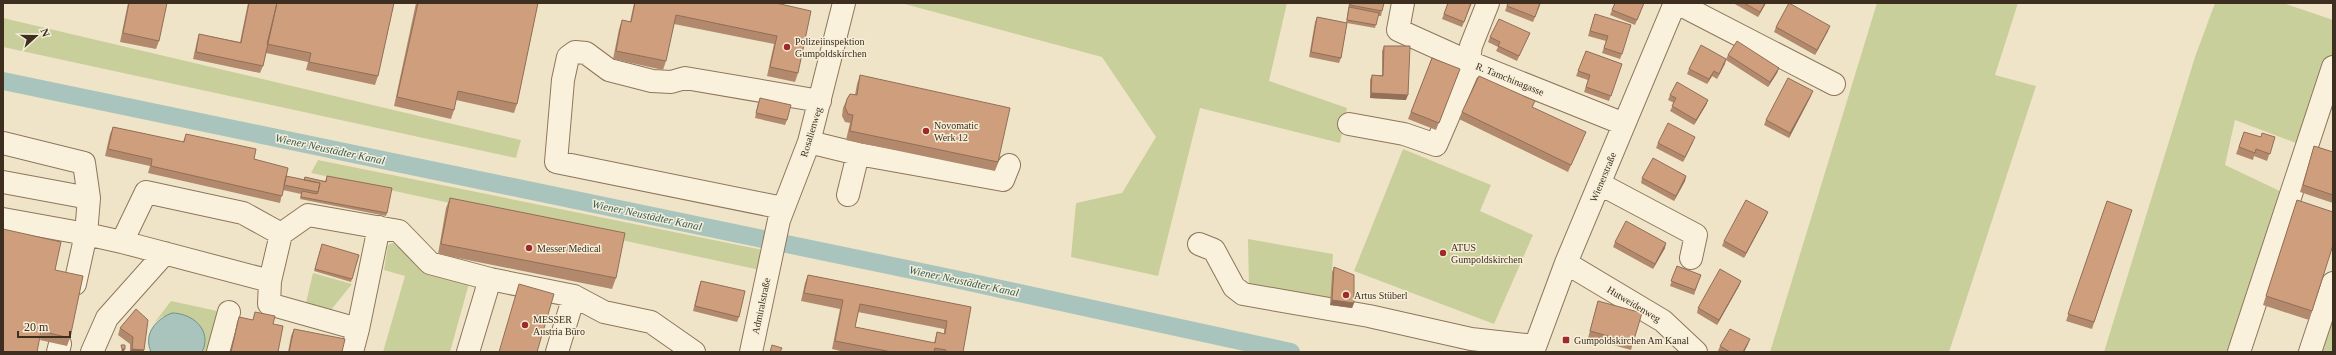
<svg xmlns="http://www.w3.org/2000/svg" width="2336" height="355" font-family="Georgia,serif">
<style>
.green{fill:#c9cf9b}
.water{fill:#a9c4bc;stroke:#6f938a}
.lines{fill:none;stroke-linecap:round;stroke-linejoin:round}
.canal{stroke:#a9c4bc;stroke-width:18}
.minor-casing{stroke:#8d765c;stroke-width:24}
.minor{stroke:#faf1dc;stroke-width:22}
.wall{fill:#b2896c;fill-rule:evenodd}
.shaded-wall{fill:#916f58}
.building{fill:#cf9f7d;stroke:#916f58;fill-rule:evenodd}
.poi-dot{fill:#9e2a2b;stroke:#f7eed8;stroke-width:1.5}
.labels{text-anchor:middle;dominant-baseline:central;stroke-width:3;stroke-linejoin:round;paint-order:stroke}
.poi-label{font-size:10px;fill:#3d2e20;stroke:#f7eed8;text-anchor:start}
.street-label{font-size:10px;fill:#3d2e20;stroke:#f7eed8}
.water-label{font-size:11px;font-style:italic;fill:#2f5d5a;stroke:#f7eed8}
</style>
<rect width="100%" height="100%" fill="#f0e4c8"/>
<!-- green -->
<path class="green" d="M901,3H1287L1269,81L1347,108L1340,143L1200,108L1158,276L1071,257L1076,203L1122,193L1156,137L1102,57Z
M1877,3H2018L1995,75L2036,86L1949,352H1770Z
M2215,3H2283L2333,20V55L2299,144L2235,120L2225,165L2282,192L2231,352H2104L2195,57Z
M3,18L521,140L516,158L3,47Z
M1403,149L1491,185L1480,211L1533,235L1494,324L1354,271Z
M318,160L763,250L760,270L311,173Z
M1248,239L1333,254L1330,305L1249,289Z
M397,241L426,273L445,279L451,276L470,280L450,352H383L405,276L384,270L388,245Z
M313,273L352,284L331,310L306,303Z
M171,301L222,312L210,352H202L204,349L163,316L155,322Z
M2333,301V352H2315Z"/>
<!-- water -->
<path class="water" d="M172,313C192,313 213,330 202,352H151C143,334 156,319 172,313Z"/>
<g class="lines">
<!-- canal -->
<path class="canal" d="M3,81L955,279L1291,352"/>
<!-- minor casing -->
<g class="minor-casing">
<path id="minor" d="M1403,3L1398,30L1469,62L1624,124
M1677,3L1834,84
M1349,124L1404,134L1436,145L1467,73L1471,46L1488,3
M809,142L858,154L1003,180L1009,165
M3,143L84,163L89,198L86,234L3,219
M3,182L89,198
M1600,184L1696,235L1691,258
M848,195L858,154
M783,208L556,162L563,80L568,57L575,52L586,53L609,70L652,81L671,82L685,78L820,101
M1199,244L1214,250L1234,287L1243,294L1369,316L1471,339L1535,346
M1566,263L1663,321L1696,352
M270,281L281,234
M75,284L86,234L122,242
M358,329L379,227
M58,352L60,344
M92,352L107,318L165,253
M218,352L229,312
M352,352L358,329L269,304L270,281L122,242L146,192L243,213L281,234L308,215L399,231L430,263L490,279
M468,352L490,279L574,296L604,312L651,322L694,352
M557,352L574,296
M751,352L779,220L809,142L844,3
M1533,352L1566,263L1675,3
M2239,352L2333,67
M2310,352L2333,283"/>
</g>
<!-- minor -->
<use href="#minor" class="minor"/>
</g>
<!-- wall -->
<path class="wall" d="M128,3H167L159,41L156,49L120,42Z
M248,3H394L378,76L375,85L306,70L308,62L266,53L263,66L260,73L193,59L197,41L199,34L240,42Z
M416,3H538L517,104L514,113L456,100L454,110L451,119L394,106Z
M634,3H776L798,73L795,82L767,76L774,44L674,24L666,61L663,70L613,59L619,29L622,20L630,22Z
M1349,3H1384L1382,11L1381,16H1378L1375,28L1347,23L1341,58L1339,63L1309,57L1315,22L1317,17L1346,23Z
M1448,3H1472L1462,27L1442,19Z
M1508,3H1541L1533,22L1505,11Z
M1615,3H1644L1635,25L1610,15Z
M1733,3H1766L1758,17Z
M1595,14L1622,54L1620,59L1602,53L1606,41L1588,36Z
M1776,27L1828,31L1815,55L1774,32Z
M1530,33L1517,61L1496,51L1498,47L1488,42L1490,37Z
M1384,46L1406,100L1370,98V80L1372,75H1382V51Z
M1586,51L1622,64L1609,101L1584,92L1588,80L1576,76Z
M1728,55L1779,68L1777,73L1768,87L1726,60L1717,79L1712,76L1707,84L1687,74L1689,69L1726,59Z
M1432,58L1460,69L1436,130L1408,119Z
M860,75L998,162L995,171L846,140L850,123L845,122L842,116L843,108L847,99L855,95L857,84Z
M1670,95L1708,100L1706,105L1694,125L1670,111L1674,103L1668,100Z
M1811,96L1789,138L1764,125L1766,120Z
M760,98L787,120L785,125L755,118L758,103Z
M1532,108L1583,139L1568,172L1459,119L1462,112Z
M113,127L183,142L186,134L254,159L286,176L304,180L305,177L325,181L327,176L387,213L386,216L300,199L301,194L283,190L280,203L148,173L150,166L105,156L110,134Z
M2244,132L2260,137H2275L2267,161L2254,156L2253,160L2236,154Z
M1693,142L1683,162L1656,148L1658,143Z
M2314,146L2333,152V203L2300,192Z
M1686,176L1685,181L1674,201L1641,183L1642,178Z
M450,198L616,278L612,289L438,254L446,208Z
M2297,200L2312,311L2309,320L2263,305Z
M2107,201L2132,210L2092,329L2066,321Z
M1766,217L1744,258L1722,246L1724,241Z
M1615,242L1665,248L1653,269L1613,247Z
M322,244L352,279L351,282L314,271Z
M1677,266L1701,275L1694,295L1670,286Z
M1334,267L1354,303L1352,308L1330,305L1332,272Z
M55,270L70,338L67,346L40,340Z
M808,275L971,307L963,352H845L832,349L840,309L801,301L805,283ZM858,312L944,329V334L937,332L934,343L855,327Z
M701,281L739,317L737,322L693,311L699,286Z
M1741,281L1739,286L1717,325L1697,313L1698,308Z
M1598,301L1633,343L1631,350L1588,338L1596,308Z
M136,309L144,350L143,352H130V344L118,335L120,328Z
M255,312L273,324L278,352H231L237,322L239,317L253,320Z
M294,329L342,352H288L291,336Z
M1748,344L1744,352H1720L1718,351L1720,346Z"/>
<!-- shaded-wall -->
<path class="shaded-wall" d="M1765,3H1766L1758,17L1760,12Z
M1830,26L1828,31L1815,55L1817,50Z
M1726,59L1725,64L1717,79L1719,74Z
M1779,68L1777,73L1768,87L1770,82Z
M1714,71L1712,76L1707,84L1709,79Z
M1813,91L1811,96L1789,138L1790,133Z
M1371,93L1408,95L1406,100L1370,98Z
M1708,100L1706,105L1694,125L1696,120Z
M1695,137L1693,142L1683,162L1685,157Z
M1686,176L1685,181L1674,201L1676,196Z
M1768,212L1766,217L1744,258L1746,253Z
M1666,243L1665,248L1653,269L1655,264Z
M1741,281L1739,286L1717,325L1719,320Z
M1332,300L1354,303L1352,308L1330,305Z
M1750,339L1748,344L1744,352H1743Z
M122,349H125L124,351L121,352Z
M132,349L144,350L143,352H130Z"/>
<!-- building -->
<path class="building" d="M129,3H167L159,41L123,33Z
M249,3H277L263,66L196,52L199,34L241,43Z
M277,3H394L378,76L309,62L311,53L267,44Z
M418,3H538L517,104L458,91L454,110L397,97Z
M635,3H776L811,11L798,73L770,67L777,36L676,15L666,61L616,51L622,20L631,22Z
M1350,3H1384L1382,11L1350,5Z
M1448,3H1471L1464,22L1444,14Z
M1508,3H1540L1535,17L1507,6Z
M1615,3H1644L1637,20L1612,10Z
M1744,3H1765L1760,12Z
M1789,3L1830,26L1817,50L1776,27Z
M1349,7L1379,13L1376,25L1347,20Z
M1595,14L1631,25L1622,54L1604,48L1608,36L1590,31Z
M1317,17L1347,23L1341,58L1311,52Z
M1499,19L1530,33L1519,56L1498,46L1500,42L1490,37Z
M1737,41L1779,68L1770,82L1728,55Z
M1701,45L1726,59L1719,74L1714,71L1709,79L1689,69Z
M1384,46H1410L1408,95L1371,93L1372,75L1383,76Z
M1586,51L1622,64L1611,96L1586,87L1590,75L1578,71Z
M1432,58L1460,69L1439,123L1411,112Z
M860,75L1010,108L998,162L850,131L853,115L848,114L845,107L847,99L850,94L857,95Z
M1479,76L1535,101L1532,107L1586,132L1571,165L1462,112Z
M1788,78L1813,91L1790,133L1766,120Z
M1677,82L1708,100L1696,120L1672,106L1676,98L1670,95Z
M760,98L791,105L787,120L756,113Z
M1668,123L1695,137L1685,157L1658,143Z
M113,127L184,142L186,134L256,149L254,159L288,168L282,196L151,166L152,159L108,149Z
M2244,132L2261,137L2262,133L2275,137L2270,154L2256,149L2255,153L2239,147Z
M2314,146L2333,152V195L2303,185Z
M1653,158L1686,176L1676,196L1642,178Z
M286,176L320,183L318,192L284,185Z
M327,176L392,188L387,213L301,197L302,191L317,194L318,192L320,183L304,180L305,177L326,182Z
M450,198L625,233L616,278L441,244Z
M1746,200L1768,212L1746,253L1724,241Z
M2297,200L2333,212V245L2312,311L2266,296Z
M2107,201L2132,210L2094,322L2068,314Z
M1626,221L1666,243L1655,264L1615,242Z
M3,229L61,242L55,270L83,276L70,338L41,331L37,352H3Z
M322,244L359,255L352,279L315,269Z
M1677,266L1701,275L1695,290L1671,281Z
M1334,267L1354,275V303L1332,300Z
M1720,269L1741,281L1719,320L1698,308Z
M808,275L971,307L963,352H946V350L935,348L934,352H892L835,341L843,300L804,293ZM860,304L947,321L945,334L937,332L935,343L855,327Z
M701,281L745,291L739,317L695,306Z
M519,284L554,294L537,352H499Z
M1598,301L1642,313L1633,343L1590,331Z
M136,309L148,320L144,350L132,349L133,337L120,328Z
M255,312L275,316L273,324L283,326L278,352H231L239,317L253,320Z
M294,329L345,339L342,352H289Z
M1730,329L1750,339L1743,352H1730L1720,346Z
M121,345H125V349H122Z
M772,345L782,348L780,352H770Z"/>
<!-- markers -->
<g class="poi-dot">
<circle cx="787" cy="47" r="4"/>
<circle cx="926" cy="131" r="4"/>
<circle cx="529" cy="248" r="4"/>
<circle cx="1443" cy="253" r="4"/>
<circle cx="1346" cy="295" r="4"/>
<circle cx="525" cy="325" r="4"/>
<rect x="1562" y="336" width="8" height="8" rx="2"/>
</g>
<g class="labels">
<!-- poi labels -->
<g class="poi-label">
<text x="795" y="41">Polizeiinspektion<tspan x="795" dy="12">Gumpoldskirchen</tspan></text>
<text x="934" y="125">Novomatic<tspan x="934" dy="12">Werk 12</tspan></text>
<text x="1451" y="247">ATUS<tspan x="1451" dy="12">Gumpoldskirchen</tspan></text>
<text x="537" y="248">Messer Medical</text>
<text x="1354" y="295">Artus Stüberl</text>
<text x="533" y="319">MESSER<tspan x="533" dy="12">Austria Büro</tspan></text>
<text x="1574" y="340">Gumpoldskirchen Am Kanal</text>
</g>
<!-- street labels -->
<g class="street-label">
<text transform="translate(1510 79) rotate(22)">R. Tamchinagasse</text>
<text transform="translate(811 132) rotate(-73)">Rosalienweg</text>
<text transform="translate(1603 177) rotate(-67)">Wienerstraße</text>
<text transform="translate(1634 304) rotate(31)">Hutweidenweg</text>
<text transform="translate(761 306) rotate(-78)">Admiralstraße</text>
</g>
<!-- water labels -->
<g class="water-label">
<text transform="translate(330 149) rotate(12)">Wiener Neustädter Kanal</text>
<text transform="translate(647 215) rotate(12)">Wiener Neustädter Kanal</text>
<text transform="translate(964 281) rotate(12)">Wiener Neustädter Kanal</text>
</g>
</g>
<!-- border -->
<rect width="2336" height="355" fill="none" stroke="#3d2e20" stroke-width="8"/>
<!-- north arrow -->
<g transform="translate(36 36) rotate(69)" stroke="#f7eed8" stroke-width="3" paint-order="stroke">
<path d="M0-3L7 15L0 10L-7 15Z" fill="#3d2e20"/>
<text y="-6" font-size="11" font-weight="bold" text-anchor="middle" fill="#3d2e20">N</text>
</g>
<!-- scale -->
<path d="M18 331v6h52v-6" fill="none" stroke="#3d2e20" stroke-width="2"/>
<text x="24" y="331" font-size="12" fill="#3d2e20" stroke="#f7eed8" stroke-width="3" paint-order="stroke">20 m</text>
</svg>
